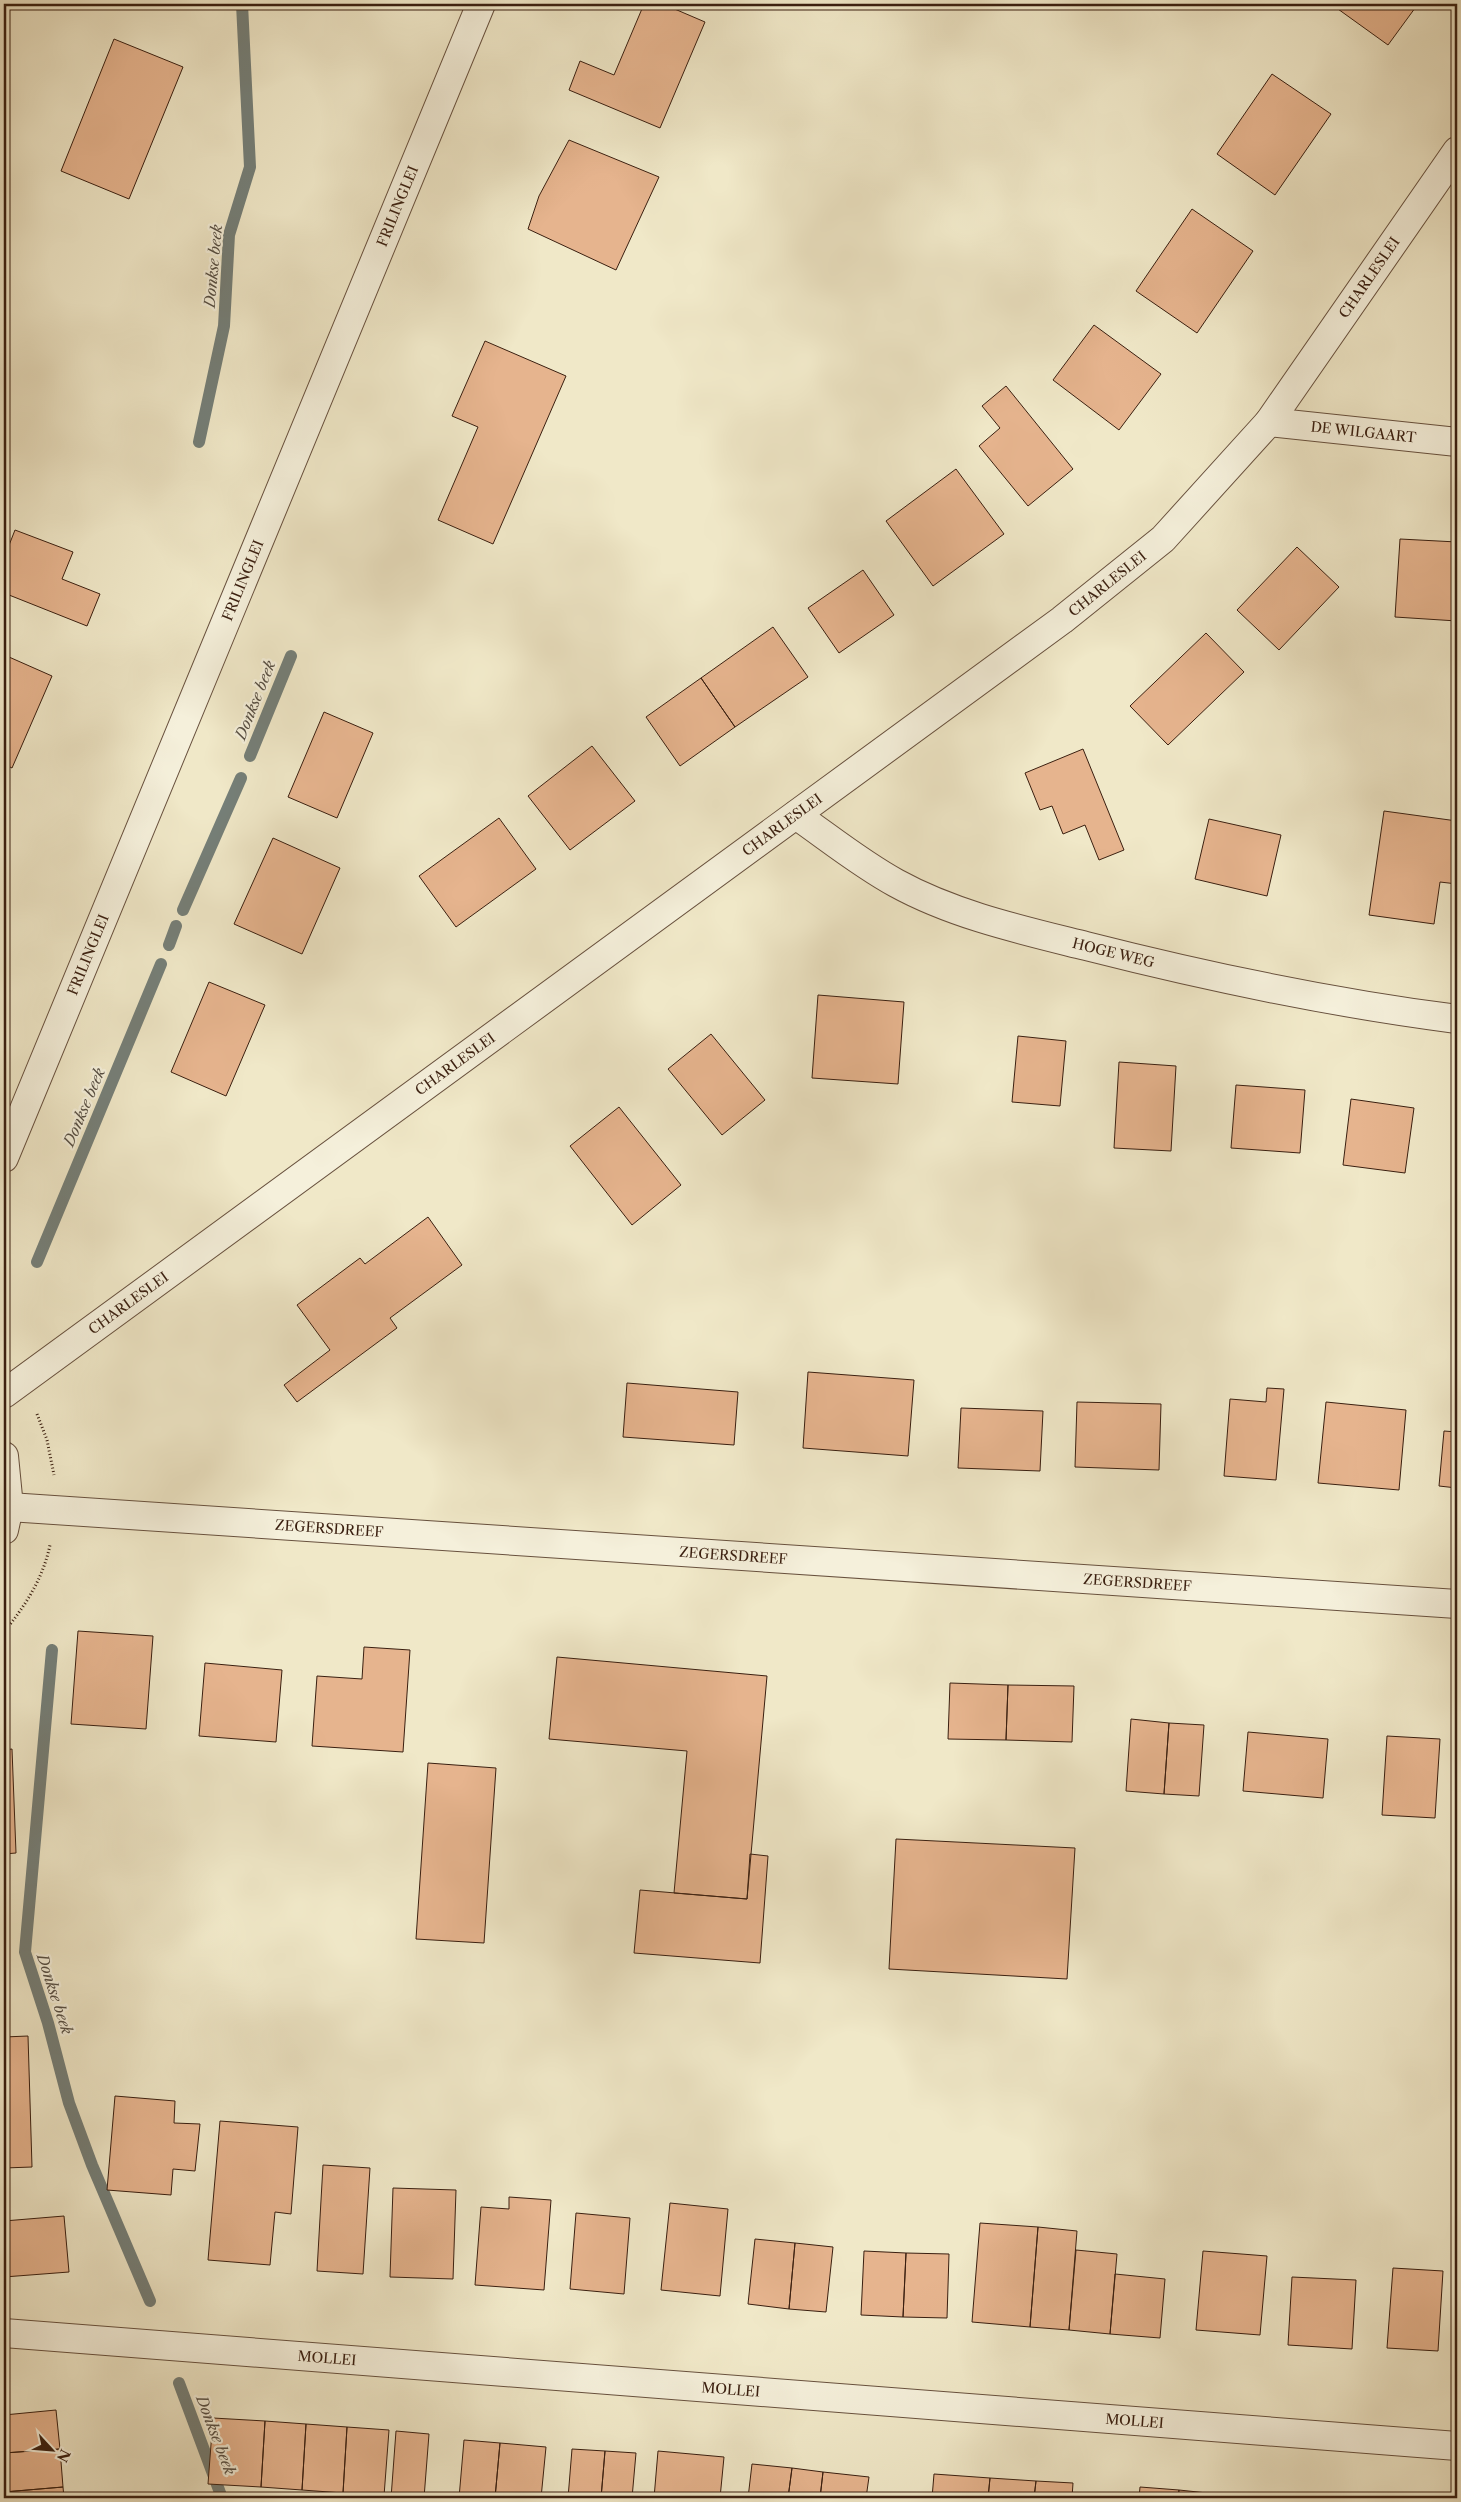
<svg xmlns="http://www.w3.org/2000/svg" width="1461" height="2502" font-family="'Libre Caslon Text',serif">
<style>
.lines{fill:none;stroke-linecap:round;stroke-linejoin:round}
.stream{stroke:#757f78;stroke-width:12}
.building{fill:#e6b48e;stroke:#3a1f10}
.minor-casing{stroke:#68513e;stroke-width:30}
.path{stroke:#3a1f10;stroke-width:3;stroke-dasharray:1 2.5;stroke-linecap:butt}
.minor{stroke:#f5f0db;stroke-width:28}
.labels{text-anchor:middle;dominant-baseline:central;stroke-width:4.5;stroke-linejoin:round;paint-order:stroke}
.street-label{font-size:14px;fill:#3a1f10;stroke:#f5f0db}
.water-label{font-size:15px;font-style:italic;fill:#574f44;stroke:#f5f0db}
</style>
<rect width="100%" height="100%" fill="#f0e8c8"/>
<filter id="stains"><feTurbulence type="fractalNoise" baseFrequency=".004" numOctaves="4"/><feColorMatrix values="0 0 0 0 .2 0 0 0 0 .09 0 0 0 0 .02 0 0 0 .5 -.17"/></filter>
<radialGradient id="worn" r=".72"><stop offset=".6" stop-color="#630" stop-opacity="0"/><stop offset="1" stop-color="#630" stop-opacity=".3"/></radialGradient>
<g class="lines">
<!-- stream -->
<path class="stream" d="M199,442L224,326L229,235L250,167L242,4
M250,756L291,656
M183,910L241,778
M169,945L176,926
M37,1262L161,964
M52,1650L25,1952L48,2023L69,2103L92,2165L150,2301
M179,2383L222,2498"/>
</g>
<!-- building -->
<path class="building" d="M644,4H663L705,22L660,128L569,90L580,61L614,75Z
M1331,4H1418L1388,45Z
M114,39L183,67L129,199L61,171Z
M1272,74L1331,114L1275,195L1217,154Z
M569,140L659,177L616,270L528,229L539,196Z
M1192,209L1253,251L1197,333L1136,291Z
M1094,325L1161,374L1119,430L1053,380Z
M485,341L566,376L493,544L438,520L478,427L452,416Z
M1006,386L1073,469L1028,506L979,446L1000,428L982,406Z
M956,469L1004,534L933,586L886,521Z
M15,530L73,552L62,579L100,594L87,626L4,593V558Z
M1400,539L1457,542V621L1395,617Z
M1297,547L1339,587L1279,650L1237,610Z
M863,570L894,615L839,653L808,608Z
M773,627L808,677L735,727L701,678Z
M1206,633L1244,672L1168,745L1130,706Z
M9,657L52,676L12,768L4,764V668Z
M701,678L735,727L680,766L646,717Z
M324,712L373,733L337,818L288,797Z
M592,746L635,801L570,850L528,796Z
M1083,749L1124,850L1099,860L1085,825L1063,834L1052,806L1040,810L1025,773Z
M1384,811L1457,821V884L1440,882L1434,924L1369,915Z
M499,818L536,869L456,927L419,876Z
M1209,819L1281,835L1267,896L1195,879Z
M273,838L340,868L302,954L234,924Z
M209,982L265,1005L226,1096L171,1072Z
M818,995L904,1002L898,1084L812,1078Z
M711,1034L765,1100L722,1135L668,1069Z
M1018,1036L1066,1041L1060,1106L1012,1102Z
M1119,1062L1176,1066L1171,1151L1114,1148Z
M1236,1085L1305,1090L1300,1153L1231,1148Z
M1351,1099L1414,1108L1405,1173L1343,1165Z
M619,1107L681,1185L632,1225L570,1146Z
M428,1217L462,1265L390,1318L397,1328L297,1402L284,1385L330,1350L297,1305L360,1258L365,1264Z
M808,1372L914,1380L908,1456L803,1448Z
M627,1383L738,1392L734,1445L623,1437Z
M1267,1388L1284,1389L1276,1480L1224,1476L1230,1399L1266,1402Z
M1077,1402L1161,1404L1159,1470L1075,1467Z
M1326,1402L1406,1410L1399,1490L1318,1483Z
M961,1408L1043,1411L1040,1471L958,1468Z
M1444,1431L1457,1432V1488L1439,1486Z
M78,1631L153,1636L146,1729L71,1724Z
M364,1647L410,1650L403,1752L312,1746L317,1676L362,1679Z
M557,1657L767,1676L747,1899L674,1893L687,1751L549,1739Z
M205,1663L282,1670L276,1742L199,1736Z
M950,1683L1008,1685L1006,1740L948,1739Z
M1008,1685L1074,1686L1072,1742L1006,1740Z
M1131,1719L1169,1723L1164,1794L1126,1791Z
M1169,1723L1204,1725L1199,1796L1164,1794Z
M1248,1732L1328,1739L1323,1798L1243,1791Z
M1387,1736L1440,1739L1435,1818L1382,1815Z
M12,1749L16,1853L4,1854V1750Z
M428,1763L496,1768L484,1943L416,1939Z
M896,1839L1075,1848L1067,1979L889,1969Z
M750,1854L768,1856L760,1963L634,1953L640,1890L747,1899Z
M28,2036L32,2167L4,2168V2037Z
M115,2096L175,2101L174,2123L200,2124L195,2171L173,2169L171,2195L107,2190Z
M220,2121L298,2127L291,2214L275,2212L270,2265L208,2260Z
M323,2165L370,2168L363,2274L317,2271Z
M393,2188L456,2190L453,2279L390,2277Z
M509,2197L551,2200L544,2290L475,2285L481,2207L509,2209Z
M670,2203L728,2209L720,2296L661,2290Z
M576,2213L630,2218L624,2294L570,2289Z
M64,2216L69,2272L4,2277V2221Z
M980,2223L1038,2227L1030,2327L972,2322Z
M1038,2227L1077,2231L1069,2330L1030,2327Z
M755,2239L795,2243L789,2309L748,2304Z
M795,2243L833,2247L826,2312L789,2309Z
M1076,2250L1117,2254L1110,2334L1069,2330Z
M864,2251L906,2253L903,2317L861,2315Z
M1203,2251L1267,2256L1260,2335L1196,2330Z
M906,2253L949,2254L947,2318L903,2317Z
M1393,2268L1443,2271L1438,2351L1387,2348Z
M1115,2274L1165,2279L1160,2338L1110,2334Z
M1292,2277L1356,2280L1352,2349L1288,2345Z
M56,2410L60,2449L4,2453V2415Z
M213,2418L265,2421L261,2487L208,2484Z
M265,2421L306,2424L302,2490L261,2487Z
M306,2424L347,2427L343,2493L302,2490Z
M347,2427L389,2430L384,2496L343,2493Z
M396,2431L429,2434L424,2498H391Z
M464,2440L500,2443L495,2498H459Z
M500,2443L546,2447L541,2498H495Z
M60,2449L63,2487L4,2492V2453Z
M572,2449L605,2451L601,2498H568Z
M605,2451L636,2453L632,2498H601Z
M658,2451L724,2457L720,2498H654Z
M752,2464L792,2468L788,2498H748Z
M792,2468L823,2472L820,2498H788Z
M823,2472L869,2477L866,2498H820Z
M934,2474L990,2478L988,2498H932Z
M990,2478L1036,2481L1034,2498H988Z
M1036,2481L1073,2483L1072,2498H1034Z
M63,2487L64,2498H4V2492Z
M1140,2487L1179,2490L1178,2498H1139Z
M1179,2490L1226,2495V2498H1178Z"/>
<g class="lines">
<!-- minor casing -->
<g class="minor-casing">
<g id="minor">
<path id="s1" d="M1269,422L1457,442"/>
<path id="s2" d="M796,815C829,838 861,864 896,883C954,915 1022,930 1086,946C1208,977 1332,1003 1457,1019"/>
<path id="s3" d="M4,1158L481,4"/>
<path id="s4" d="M4,1394L1062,620L1163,539L1269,422L1457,151"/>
<path d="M4,1456L9,1507L4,1530"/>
<path id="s5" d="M9,1507L1457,1604"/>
<path id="s6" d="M4,2333L1457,2446"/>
</g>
</g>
<!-- path -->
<path class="path" d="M37,1414L47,1440L54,1475
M4,1632C25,1606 43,1579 50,1545"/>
<!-- minor -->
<use href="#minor" class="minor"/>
</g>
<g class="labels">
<!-- street labels -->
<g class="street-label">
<text stroke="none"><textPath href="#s3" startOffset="1030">FRILINGLEI</textPath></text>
<text stroke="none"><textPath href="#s4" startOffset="1774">CHARLESLEI</textPath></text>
<text stroke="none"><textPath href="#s1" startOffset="95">DE WILGAART</textPath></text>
<text stroke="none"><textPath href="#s3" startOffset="625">FRILINGLEI</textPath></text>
<text stroke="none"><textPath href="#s4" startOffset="1369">CHARLESLEI</textPath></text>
<text stroke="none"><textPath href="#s4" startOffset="964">CHARLESLEI</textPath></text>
<text stroke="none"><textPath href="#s2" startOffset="350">HOGE WEG</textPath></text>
<text stroke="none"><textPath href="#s3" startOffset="220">FRILINGLEI</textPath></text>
<text stroke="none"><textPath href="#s4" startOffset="559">CHARLESLEI</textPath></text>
<text stroke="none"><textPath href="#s4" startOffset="154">CHARLESLEI</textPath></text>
<text stroke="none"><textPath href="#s5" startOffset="321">ZEGERSDREEF</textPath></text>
<text stroke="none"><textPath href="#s5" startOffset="726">ZEGERSDREEF</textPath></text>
<text stroke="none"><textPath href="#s5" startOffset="1131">ZEGERSDREEF</textPath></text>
<text stroke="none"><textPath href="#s6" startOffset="324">MOLLEI</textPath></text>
<text stroke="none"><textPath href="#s6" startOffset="729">MOLLEI</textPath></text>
<text stroke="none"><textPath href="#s6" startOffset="1134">MOLLEI</textPath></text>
</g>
<!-- water labels -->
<g class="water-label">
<text transform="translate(213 266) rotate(-85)">Donkse beek</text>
<text transform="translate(255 700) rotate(-68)">Donkse beek</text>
<text transform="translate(84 1107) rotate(-67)">Donkse beek</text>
<text transform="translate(55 1994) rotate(72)">Donkse beek</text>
<text transform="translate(216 2435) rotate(69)">Donkse beek</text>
</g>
</g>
<!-- margin -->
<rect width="1461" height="2502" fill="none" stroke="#f0e8c8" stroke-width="20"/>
<rect x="5" y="5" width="1451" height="2492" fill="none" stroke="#3a1f10" stroke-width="2.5"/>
<rect x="10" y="10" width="1441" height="2482" fill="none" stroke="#3a1f10"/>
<!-- north arrow -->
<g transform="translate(52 2450) rotate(116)" stroke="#f5f0db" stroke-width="4" paint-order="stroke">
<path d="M0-4L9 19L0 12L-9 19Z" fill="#3a1f10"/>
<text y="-8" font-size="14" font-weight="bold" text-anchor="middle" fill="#3a1f10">N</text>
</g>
<rect width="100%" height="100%" filter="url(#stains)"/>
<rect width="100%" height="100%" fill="url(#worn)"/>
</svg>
